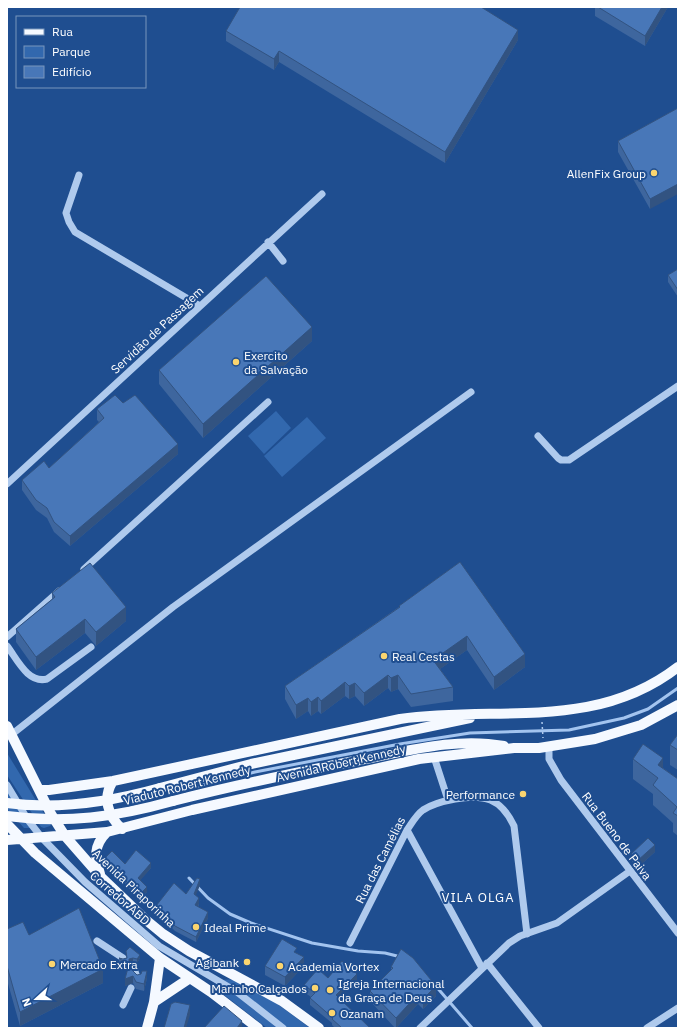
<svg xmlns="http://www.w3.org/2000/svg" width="685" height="1035" font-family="'IBM Plex Sans',sans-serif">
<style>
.green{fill:#3268ae}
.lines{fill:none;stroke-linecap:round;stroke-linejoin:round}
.stream{stroke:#a3c4ef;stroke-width:3}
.path{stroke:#afcaed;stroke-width:1.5;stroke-dasharray:2 3;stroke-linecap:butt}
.minor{stroke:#afcaed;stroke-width:7}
.major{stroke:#f5f9ff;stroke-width:10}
.major-bridge{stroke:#f5f9ff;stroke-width:10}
.wall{fill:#3e669e}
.shaded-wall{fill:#325381}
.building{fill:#4877b8;stroke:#325381}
.poi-dot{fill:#fbd56f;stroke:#1f4e90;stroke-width:1.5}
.labels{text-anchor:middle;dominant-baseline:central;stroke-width:4;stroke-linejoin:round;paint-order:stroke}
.poi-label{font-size:12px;fill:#fff;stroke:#1f4e90;text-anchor:start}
.street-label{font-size:12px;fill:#fff;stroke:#1f4e90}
.neighbourhood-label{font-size:13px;letter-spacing:1px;fill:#fff;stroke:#1f4e90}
</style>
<rect width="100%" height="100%" fill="#1f4e90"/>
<!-- green -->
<path class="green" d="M276,411L291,428L264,454L248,436Z
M307,417L326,438L282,477L264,456Z
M7,753L51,825L50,826L44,828L41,827L7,775Z
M7,789L32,828H24L7,809Z
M236,979L272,1000L310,1028H267L219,991L222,980Z"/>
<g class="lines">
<!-- stream -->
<path class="stream" d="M186,789L255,772L400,744L470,733L569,730L624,718L648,709L678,688
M189,878L208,898L230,914L251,923L312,943L358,951L385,953L401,957
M434,984L472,1028"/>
<!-- path -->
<path class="path" d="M542,722L543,738"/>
<!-- minor -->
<path class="minor" d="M79,175L66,213L69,222L75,232L200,306
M268,242L283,261
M538,436L558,458L561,460H569L678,386
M7,484L322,194
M84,569L268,402
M7,637L59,591
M7,646C17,659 28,684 47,679L91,647
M11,735L173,607L471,392
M549,747V759L561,780L678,933
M434,757L448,800
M7,785L28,820L42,838L85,882L159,946L237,992L283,1028
M407,830L482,968
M97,941L123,958
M350,943L407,830C412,823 416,815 423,810C432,804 444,801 455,799C484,794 501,798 514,826L527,934
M487,963L539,1028
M133,966L137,977
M123,1005L131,988
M420,1028L509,943L520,936L557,923L630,871
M647,1028L678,1008"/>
<!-- major -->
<path class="major" d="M7,726L51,814L65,836L100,876L146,920L163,934L189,951L282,1001L319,1028
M113,781C102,798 108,816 122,829
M160,788L251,764L470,718
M39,790H49L113,781L400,719C498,705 594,732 678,667
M173,801C235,785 298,772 360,760C408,751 456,737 504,746
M7,824L35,853L160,958L211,992L258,1028
M7,840L107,832L192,810L419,759L514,748H539L595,739L641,725L678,705
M100,874C95,857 93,846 107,832
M154,1002L190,978
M147,1028L154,1002L160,958"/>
<!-- major-bridge -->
<path class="major-bridge" d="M7,803C59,810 110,802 160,788
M7,816C66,824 116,817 173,801"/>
</g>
<!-- wall -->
<path class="wall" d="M595,7H668L645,46L595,16Z
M226,31L518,40L445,163L279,62L274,70L226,41Z
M678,108L650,209L618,152V141Z
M678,269V297L668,282V275Z
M312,341L203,438L159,384V370Z
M123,403L178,454L70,546L54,532L47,518L36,510L22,490V480L49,468L99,422L97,420V409Z
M460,562L525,667L494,690L467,650L440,669L453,687V701L411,707L398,689L391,692L388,688L364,706L355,696L349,699L345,696L321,714L318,711L311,716L308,711L296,719L285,699V686L399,607V606Z
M52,593L126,621L96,646L85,633L36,670L16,642V629L52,599Z
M678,734V770L670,765V745Z
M633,759L663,768L678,779V836L673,832V823L653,805V794L633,779Z
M655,852L637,868L631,860V854Z
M105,858L125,864L151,868L140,880L147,892L139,899L105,863Z
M200,885L195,895L199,904L198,907L208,918L196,942L175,931L156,912V906L186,894Z
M7,929L29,935L103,983L20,1026L7,980Z
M126,951L140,958L137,963L133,961L129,963V969L137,975L147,978L144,991L136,989L133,983L125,986L128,969L119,962V958L123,959L127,958Z
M297,953L304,966L285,986L265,975V966Z
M391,967L436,996L423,1009L418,1004L396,1028H395L370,1001V991L391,970Z
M328,978L357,981L339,998L370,1028H335L332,1025V1023L310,1005V998L311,997L304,992V985Z"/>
<!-- shaded-wall -->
<path class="shaded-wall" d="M662,7H668L645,46V36Z
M518,30V40L445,163V152Z
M279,51V62L274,70V59Z
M678,184V194L650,209V199Z
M312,327V341L203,438V424Z
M178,444V454L70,546V536Z
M126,607V621L96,646V632Z
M85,619V633L36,670V657Z
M467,636V650L433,674V660Z
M525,654V667L494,690V677Z
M388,675V688L364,706V693Z
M398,675V689L391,692V678Z
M345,682V696L321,714V701Z
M355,683V696L349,699V686Z
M318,697V711L311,716V702Z
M308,698V711L296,719V705Z
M663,758V778L658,765Z
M655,845V852L637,868V861Z
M151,863V868L138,883V878Z
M200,879V885L194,900V894Z
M147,887V892L139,899V895Z
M199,898V904L195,911V905Z
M208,912V918L196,942V937Z
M140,955V958L137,963V959Z
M304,957V966L285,986V977Z
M133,958V961L129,963V970V959Z
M103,969V983L20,1026V1012Z
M147,971V978L144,991V984Z
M357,974V981L336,1002V995Z
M133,976V983L125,986V979Z
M436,986V996L423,1009V999Z
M418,994V1004L396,1028V1018Z
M190,1005V1015L186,1028H184Z
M242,1021V1028H237Z"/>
<!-- building -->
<path class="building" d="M240,7H481L518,30L445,152L279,51L274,59L226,31Z
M598,7H662L645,36Z
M678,108V184L650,199L618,141Z
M678,269V290L668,275Z
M266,276L312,327L203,424L159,370Z
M115,395L123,403L135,395L178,444L70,536L54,522L47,508L36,500L22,480L44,461L49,468L104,418L97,409Z
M460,562L525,654L494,677L467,636L433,660L453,687L411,694L398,675L391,678L388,675L364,693L355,683L349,686L345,682L321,701L318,697L311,702L308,698L296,705L285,686L400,607L399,606Z
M90,563L126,607L96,632L85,619L36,657L16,629L55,597L52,593Z
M678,734V750L670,745Z
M643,744L663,758L658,765L678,779V816L673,813L677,807L653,785L658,778L633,759Z
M648,838L655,845L637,861L631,854Z
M136,850L151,863L138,878L147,887L139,895L105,858L112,851L125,864Z
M197,878L200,879L194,894L199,898L195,905L208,912L196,937L175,926L156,906L174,883L186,894Z
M79,908L103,969L20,1012L7,966V929L23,922L29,935Z
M282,939L297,948L294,952L304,957L285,977L265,966Z
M130,947L140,955L137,959L133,958L129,959V966L119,958L123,959L127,958L126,951Z
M401,949L413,958L436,986L423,999L418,994L396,1018L370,991L393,968L391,967Z
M342,961L357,974L336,995L370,1028H342L332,1019L333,1018L310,998L315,993L304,985L318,969L328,978Z
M128,968L131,969L137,975L141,974L142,971H147L144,984L136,982L133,976L125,979Z
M175,1002L190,1005L184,1028H164L171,1004Z
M224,1006L242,1021L237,1028H204Z"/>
<!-- markers -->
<g class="poi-dot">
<circle cx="654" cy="173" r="4"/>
<circle cx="236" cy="362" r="4"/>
<circle cx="384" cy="656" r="4"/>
<circle cx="523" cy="794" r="4"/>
<circle cx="196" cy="927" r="4"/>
<circle cx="247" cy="962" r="4"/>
<circle cx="52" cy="964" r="4"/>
<circle cx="280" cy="966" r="4"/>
<circle cx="315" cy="988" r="4"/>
<circle cx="330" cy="990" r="4"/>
<circle cx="332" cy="1013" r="4"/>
</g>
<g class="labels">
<!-- poi labels -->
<g class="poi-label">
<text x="646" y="173" text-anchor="end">AllenFix Group</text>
<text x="244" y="355">Exercito<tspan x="244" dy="14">da Salvação</tspan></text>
<text x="392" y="656">Real Cestas</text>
<text x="515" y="794" text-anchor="end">Performance</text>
<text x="204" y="927">Ideal Prime</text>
<text x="239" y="962" text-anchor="end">Agibank</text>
<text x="60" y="964">Mercado Extra</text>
<text x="288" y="966">Academia Vortex</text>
<text x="338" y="983">Igreja Internacional<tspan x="338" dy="14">da Graça de Deus</tspan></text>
<text x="307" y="988" text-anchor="end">Marinho Calçados</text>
<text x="340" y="1013">Ozanam</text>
</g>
<!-- street labels -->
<g class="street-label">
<text transform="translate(157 330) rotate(-43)">Servidão de Passagem</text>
<text transform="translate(341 763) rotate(-13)">Avenida Robert Kennedy</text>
<text transform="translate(187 785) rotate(-14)">Viaduto Robert Kennedy</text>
<text transform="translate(617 836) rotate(53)">Rua Bueno de Paiva</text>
<text transform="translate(380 860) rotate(-63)">Rua das Camélias</text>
<text transform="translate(134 888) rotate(43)">Avenida Piraporinha</text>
<text transform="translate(120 898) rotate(41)">Corredor ABD</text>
</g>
<!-- neighbourhood labels -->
<g class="neighbourhood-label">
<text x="478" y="897">VILA OLGA</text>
</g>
</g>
<!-- border -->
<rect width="685" height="1035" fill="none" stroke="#ffffff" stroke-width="16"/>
<!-- legend -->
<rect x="16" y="16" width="130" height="72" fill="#1f4e90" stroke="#7995bc"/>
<rect x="24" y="29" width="20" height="6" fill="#f5f9ff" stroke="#7995bc"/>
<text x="52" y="36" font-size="12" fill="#ffffff">Rua</text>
<rect x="24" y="46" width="20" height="12" fill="#3268ae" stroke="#7995bc"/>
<text x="52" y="56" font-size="12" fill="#ffffff">Parque</text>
<rect x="24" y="66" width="20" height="12" fill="#4877b8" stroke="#7995bc"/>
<text x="52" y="76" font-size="12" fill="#ffffff">Edifício</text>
<!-- north arrow -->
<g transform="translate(36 999) rotate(249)" stroke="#1f4e90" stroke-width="3" paint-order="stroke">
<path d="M0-3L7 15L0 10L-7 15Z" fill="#ffffff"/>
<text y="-6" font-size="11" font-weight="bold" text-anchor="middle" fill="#ffffff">N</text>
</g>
</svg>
